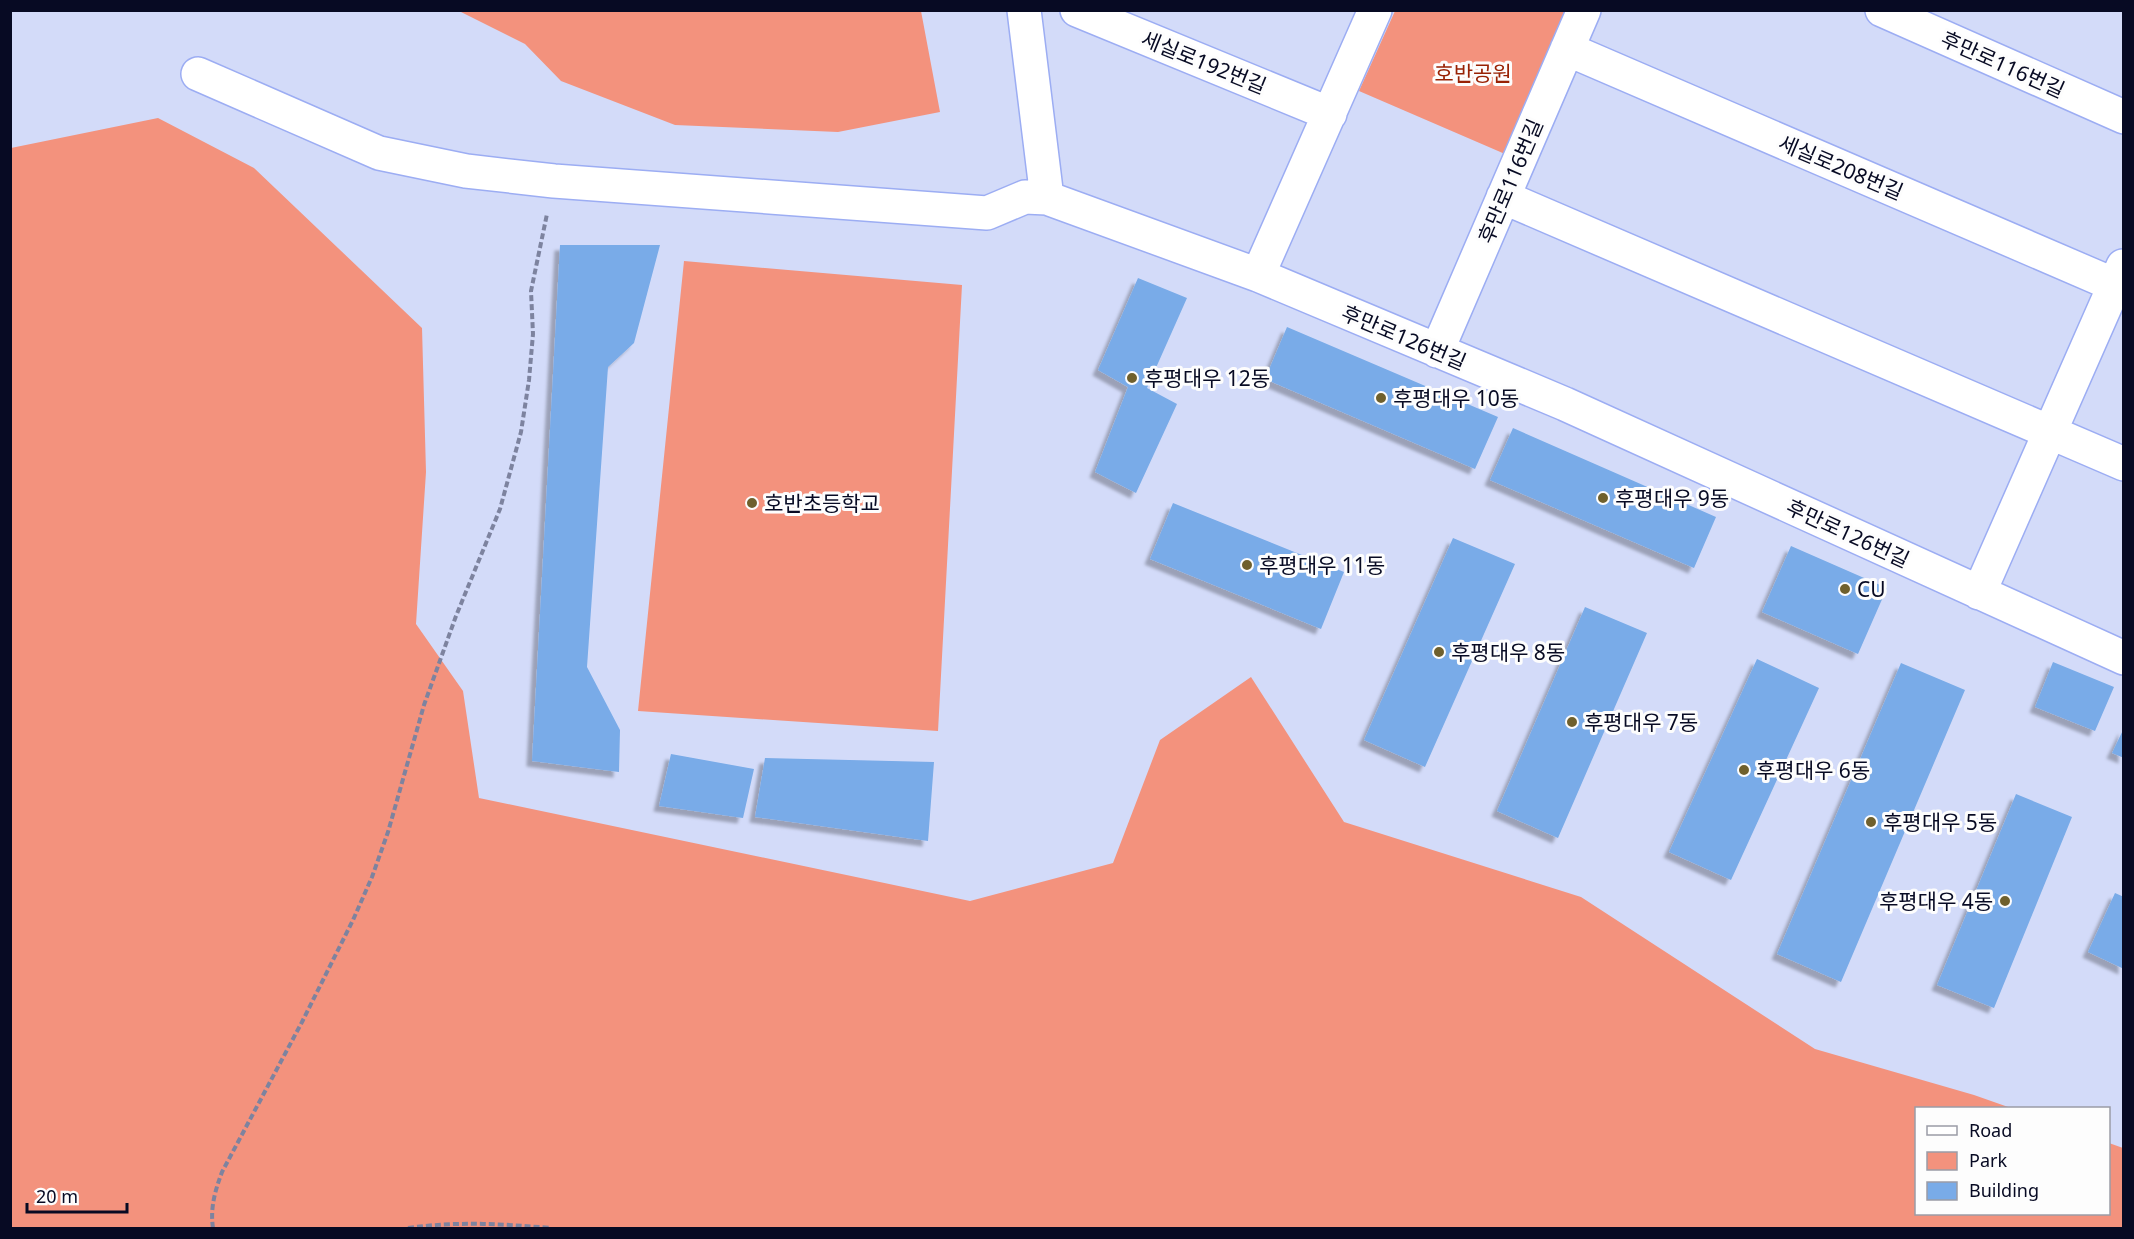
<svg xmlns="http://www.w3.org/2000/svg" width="2134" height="1239" font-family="'Noto Sans','Noto Sans KR',sans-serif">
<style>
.green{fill:#f3927d}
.building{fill:#79abe8;filter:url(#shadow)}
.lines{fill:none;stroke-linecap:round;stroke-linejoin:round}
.minor-casing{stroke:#9cadf3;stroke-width:36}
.path{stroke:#7d839f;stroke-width:4;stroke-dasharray:6 3;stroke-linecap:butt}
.minor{stroke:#fff;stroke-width:33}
.poi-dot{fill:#6f602d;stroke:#fdfdfd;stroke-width:2}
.labels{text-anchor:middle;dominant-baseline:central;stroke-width:6;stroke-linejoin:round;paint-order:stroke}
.street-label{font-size:21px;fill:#070a23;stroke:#fdfdfd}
.park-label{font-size:21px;fill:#982205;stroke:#fdfdfd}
.poi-label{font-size:21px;fill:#070a23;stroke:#fdfdfd;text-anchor:start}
</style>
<defs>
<filter id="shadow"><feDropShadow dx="-5.5" dy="5.5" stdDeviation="1.5" flood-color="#0004"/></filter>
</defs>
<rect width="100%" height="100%" fill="#d3dbf9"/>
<!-- green -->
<path class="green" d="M459,11H921L940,112L838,132L675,125L561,81L525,44Z
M1395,11H1568L1505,154L1359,91Z
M158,118L254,168L422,328L426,472L416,624L463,691L479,798L970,901L1113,863L1160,740L1251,677L1344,822L1581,897L1815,1049L1974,1095L2011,1108H1916V1214H2108L2109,1143L2123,1148V1228H11V148Z
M684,261L962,285L938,731L638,711Z"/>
<!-- building -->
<path class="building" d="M560,245H660L634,343L608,367L587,667L620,730L619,772L532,761Z
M1138,278L1187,298L1147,388L1177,404L1136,493L1095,472L1128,387L1098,370Z
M1287,327L1498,417L1475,469L1265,379Z
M1513,428L1716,517L1694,568L1490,480Z
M1173,503L1344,572L1321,629L1150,559Z
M1453,538L1515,564L1425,767L1364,740Z
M1791,546L1887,588L1858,654L1762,612Z
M1585,607L1647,633L1558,838L1497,811Z
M1757,659L1819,688L1731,880L1669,852Z
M2053,662L2114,687L2095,731L2035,707Z
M1901,663L1965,690L1841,982L1777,954Z
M2124,728V758L2112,753Z
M671,754L754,769L743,818L659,806Z
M765,758L934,762L928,841L755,817Z
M2016,794L2072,817L1994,1008L1937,985Z
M2115,893L2124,897V969L2088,952Z"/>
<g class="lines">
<!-- minor casing -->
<g class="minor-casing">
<path id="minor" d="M1024,10L1047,198
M1077,10L1330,114
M1882,10L2124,117
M1567,49L2124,289
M198,74L379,153L466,171L554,181L987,213L1025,197L1047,198L1258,275L1565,404L2124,658
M1503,197L2124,464
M1258,275L1375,10
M1437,351L1584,10
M1979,593L2123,266"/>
</g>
<!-- path -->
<path class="path" d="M213,1228C210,1208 215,1191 222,1172L302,1022L353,920L372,877L388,832L424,705L456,616L500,509L521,432L529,380L533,334L531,291L547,214
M408,1228C459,1221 501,1224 551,1228"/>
<!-- minor -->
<use href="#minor" class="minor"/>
</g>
<!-- markers -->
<g class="poi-dot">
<circle cx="1132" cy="378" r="6"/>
<circle cx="1381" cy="398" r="6"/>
<circle cx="1603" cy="498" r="6"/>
<circle cx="752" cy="503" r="6"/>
<circle cx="1247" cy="565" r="6"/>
<circle cx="1845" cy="589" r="6"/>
<circle cx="1439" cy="652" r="6"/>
<circle cx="1572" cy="722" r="6"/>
<circle cx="1744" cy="770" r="6"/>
<circle cx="1871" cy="822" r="6"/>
<circle cx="2005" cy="901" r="6"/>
</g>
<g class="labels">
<!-- street labels -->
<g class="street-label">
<text transform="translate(1204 62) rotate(22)">세실로192번길</text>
<text transform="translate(2003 64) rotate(24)">후만로116번길</text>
<text transform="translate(1841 167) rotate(23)">세실로208번길</text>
<text transform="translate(1510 181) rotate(-67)">후만로116번길</text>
<text transform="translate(1404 337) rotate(23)">후만로126번길</text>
<text transform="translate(1848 533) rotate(25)">후만로126번길</text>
</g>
<!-- park labels -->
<g class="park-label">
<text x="1473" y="73">호반공원</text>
</g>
<!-- poi labels -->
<g class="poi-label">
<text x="1144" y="378">후평대우 12동</text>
<text x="1393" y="398">후평대우 10동</text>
<text x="1615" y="498">후평대우 9동</text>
<text x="764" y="503">호반초등학교</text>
<text x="1259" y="565">후평대우 11동</text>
<text x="1857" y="589">CU</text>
<text x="1451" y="652">후평대우 8동</text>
<text x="1584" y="722">후평대우 7동</text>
<text x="1756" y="770">후평대우 6동</text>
<text x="1883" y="822">후평대우 5동</text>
<text x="1993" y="901" text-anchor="end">후평대우 4동</text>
</g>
</g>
<!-- border -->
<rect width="2134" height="1239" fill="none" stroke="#070a23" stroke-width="24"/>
<!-- legend -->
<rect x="1915" y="1107" width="195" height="108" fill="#fdfdfd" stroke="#9b9ca6" stroke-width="1.5"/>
<rect x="1927" y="1126" width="30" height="9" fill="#ffffff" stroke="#9b9ca6" stroke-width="1.5"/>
<text x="1969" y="1137" font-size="18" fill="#070a23">Road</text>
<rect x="1927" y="1152" width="30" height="18" fill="#f3927d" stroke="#9b9ca6" stroke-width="1.5"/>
<text x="1969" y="1167" font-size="18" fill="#070a23">Park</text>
<rect x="1927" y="1182" width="30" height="18" fill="#79abe8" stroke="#9b9ca6" stroke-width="1.5"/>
<text x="1969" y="1197" font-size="18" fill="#070a23">Building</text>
<!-- scale -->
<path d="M27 1203v9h100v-9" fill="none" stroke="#070a23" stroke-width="3"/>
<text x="36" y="1203" font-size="18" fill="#070a23" stroke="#fdfdfd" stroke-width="4.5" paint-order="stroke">20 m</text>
</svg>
